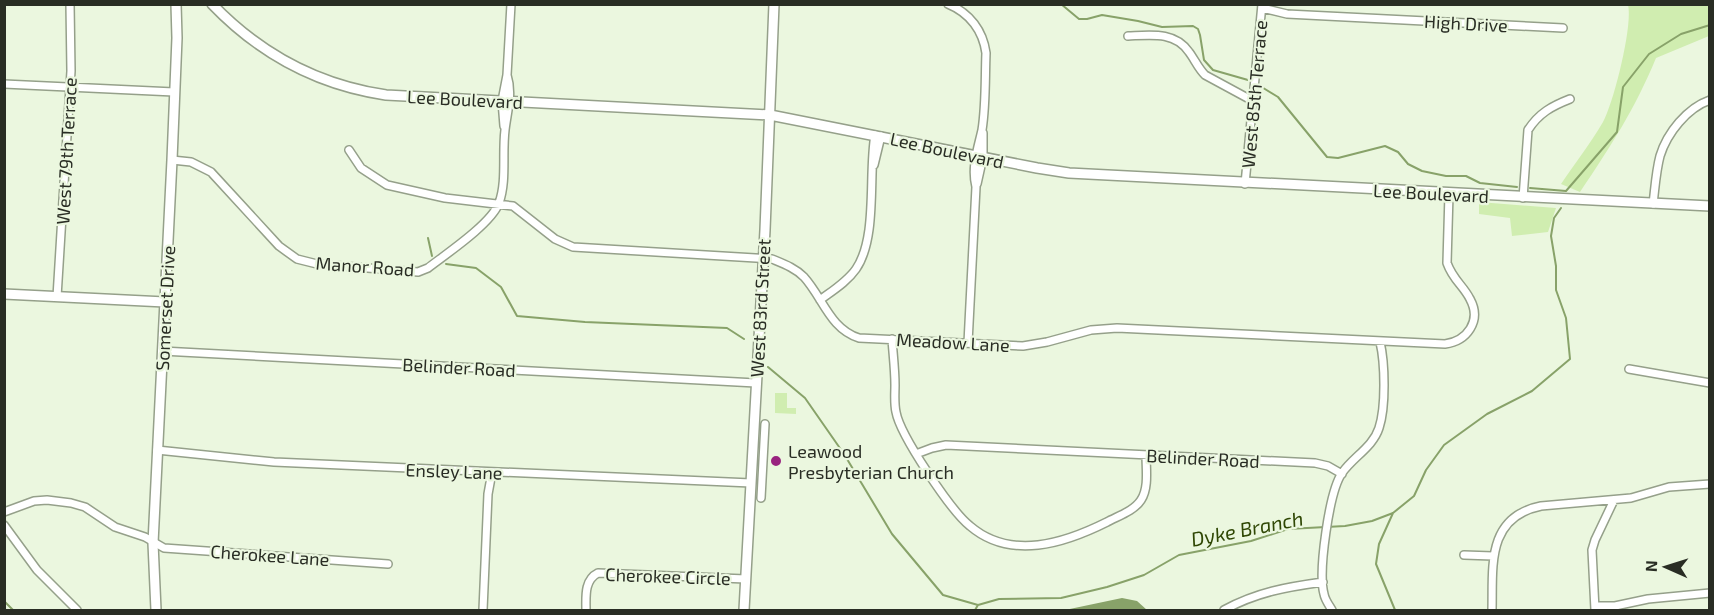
<svg xmlns="http://www.w3.org/2000/svg" width="1714" height="615" font-family="'Exo 2',sans-serif">
<style>
.green{fill:#d0edb0}
.water{fill:#88a269}
.lines{fill:none;stroke-linecap:round;stroke-linejoin:round}
.stream{stroke:#88a269;stroke-width:2}
.minor-casing{stroke:#95a08a;stroke-width:10}
.tertiary-casing{stroke:#95a08a;stroke-width:12}
.minor{stroke:#fff;stroke-width:7}
.tertiary{stroke:#fff;stroke-width:9}
.poi-dot{fill:#99237f;stroke:#ebf7df;stroke-width:2}
.labels{text-anchor:middle;dominant-baseline:central;stroke-width:4.5;stroke-linejoin:round;paint-order:stroke}
.street-label{font-size:18px;fill:#292d24;stroke:#ebf7df}
.poi-label{font-size:18px;fill:#292d24;stroke:#ebf7df;text-anchor:start}
.water-label{font-size:20px;font-style:italic;fill:#2f4704;stroke:#ebf7df}
</style>
<rect width="100%" height="100%" fill="#ebf7df"/>
<!-- green -->
<path class="green" d="M1628,5H1709V36L1656,58C1635,109 1611,146 1580,192L1561,184C1575,163 1591,143 1603,122C1614,102 1633,25 1628,5Z
M1479,202L1556,208L1548,232L1512,236L1510,218L1479,214Z
M775,393H787V408H796V414L775,413Z"/>
<!-- water -->
<path class="water" d="M1122,598L1137,601L1147,610H1065Z"/>
<g class="lines">
<!-- stream -->
<path class="stream" d="M1061,4L1079,19H1087L1102,15L1138,21L1162,27L1193,26L1198,29L1200,35L1204,60L1213,70L1248,80
M1260,86L1278,97L1327,157L1338,158L1385,146L1398,152L1408,164L1422,171L1446,176H1466L1480,183L1517,187
M1530,188L1566,191L1617,132L1623,87L1649,54L1681,34L1710,25
M428,238L432,256
M446,264L476,268L501,287L517,316L585,322L727,328L744,339
M768,367L805,398L844,454L892,534L943,595L978,605
M1393,513L1379,544L1376,564L1395,610
M4,601L13,610
M975,610L978,605L999,599L1061,598L1107,587L1144,575L1179,555L1251,541L1288,529L1345,526L1372,521L1393,513L1414,496L1426,470L1444,445L1487,414L1532,391L1570,359L1566,318L1556,290V266L1551,236L1554,218L1561,208"/>
<!-- minor casing -->
<g class="minor-casing">
<path id="minor" d="M948,4C970,13 983,31 986,53C985,78 986,105 982,130C978,148 971,167 976,187L968,343
M1262,8L1287,14L1563,28
M1128,36C1150,35 1175,31 1189,52C1195,60 1198,68 1205,75L1253,101
M4,84L174,92
M504,126L502,101L507,75L511,4
M349,150L361,168L387,185L445,198L513,206L555,239L573,247L772,259C784,264 795,268 804,277C823,298 830,329 859,338L1023,346L1047,342L1091,330L1117,328L1445,344C1467,341 1482,321 1470,299C1463,285 1453,280 1447,263L1449,194
M172,160L191,162L211,172L279,246L297,259L317,264L418,272L428,268C446,254 491,224 499,203C507,181 502,154 505,130C507,112 513,94 507,75
M874,165L881,136
M977,184L983,157V133
M1245,184L1262,4
M1523,198L1528,130C1539,113 1552,106 1570,99
M1653,204C1655,188 1656,171 1660,156C1667,133 1687,108 1710,100
M57,297L71,71L70,4
M820,300C832,291 847,282 856,269C878,237 868,173 875,135
M892,339C893,354 895,370 895,385C895,394 894,403 896,412C900,435 951,511 970,526C1011,561 1065,543 1107,522C1118,516 1134,511 1141,500C1149,488 1146,469 1146,455
M162,351L756,383
M1629,369L1710,383
M157,450L274,462L751,483
M916,454L932,448L946,445L1315,463L1328,466L1342,474
M761,498L765,424
M4,512L34,501L47,500L71,503L85,507L115,527L145,537L164,548L388,564
M4,525L37,570L77,610
M1464,555L1493,556
M1595,606H1615L1648,599L1710,593
M483,610L488,494L492,472
M586,610C586,597 584,580 598,573L746,579
M1224,610C1257,592 1287,587 1323,582
M1332,610C1329,605 1325,600 1324,594C1318,572 1329,492 1342,473C1353,457 1373,447 1379,428C1386,407 1385,363 1380,342
M1492,610C1493,567 1486,517 1541,506L1631,498L1669,487L1710,484
M1595,610L1592,550L1595,540L1614,500"/>
</g>
<!-- tertiary casing -->
<g class="tertiary-casing">
<path id="tertiary" d="M212,4C260,54 318,85 386,95L770,115L1037,168L1069,173L1710,206
M4,294L165,302
M156,610L153,543L172,160L177,38L176,4
M744,610L765,230L774,4"/>
</g>
<!-- minor -->
<use href="#minor" class="minor"/>
<!-- tertiary -->
<use href="#tertiary" class="tertiary"/>
</g>
<!-- markers -->
<circle class="poi-dot" cx="776" cy="461" r="6"/>
<g class="labels">
<!-- street labels -->
<g class="street-label">
<text transform="translate(1466 23) rotate(3)">High Drive</text>
<text transform="translate(1254 94) rotate(-85)">West 85th Terrace</text>
<text transform="translate(465 99) rotate(3)">Lee Boulevard</text>
<text transform="translate(947 150) rotate(12)">Lee Boulevard</text>
<text transform="translate(66 151) rotate(-87)">West 79th Terrace</text>
<text transform="translate(1431 193) rotate(3)">Lee Boulevard</text>
<text transform="translate(365 266) rotate(4)">Manor Road</text>
<text transform="translate(165 308) rotate(-87)">Somerset Drive</text>
<text transform="translate(760 308) rotate(-87)">West 83rd Street</text>
<text transform="translate(953 342) rotate(3)">Meadow Lane</text>
<text transform="translate(459 367) rotate(3)">Belinder Road</text>
<text transform="translate(1203 458) rotate(3)">Belinder Road</text>
<text transform="translate(454 471) rotate(2)">Ensley Lane</text>
<text transform="translate(270 555) rotate(4)">Cherokee Lane</text>
<text transform="translate(668 576) rotate(2)">Cherokee Circle</text>
</g>
<!-- poi labels -->
<g class="poi-label">
<text x="788" y="451">Leawood<tspan x="788" dy="21">Presbyterian Church</tspan></text>
</g>
<!-- water labels -->
<g class="water-label">
<text transform="translate(1247 528) rotate(-11)">Dyke Branch</text>
</g>
</g>
<!-- border -->
<rect width="1714" height="615" fill="none" stroke="#292d24" stroke-width="12"/>
<!-- north arrow -->
<g transform="translate(1666 567) rotate(273)" stroke="#ebf7df" stroke-width="4.5" paint-order="stroke">
<path d="M0-4.5L10 22L0 15L-10 22Z" fill="#292d24"/>
<text y="-9" font-size="16" font-weight="bold" text-anchor="middle" fill="#292d24">N</text>
</g>
</svg>
